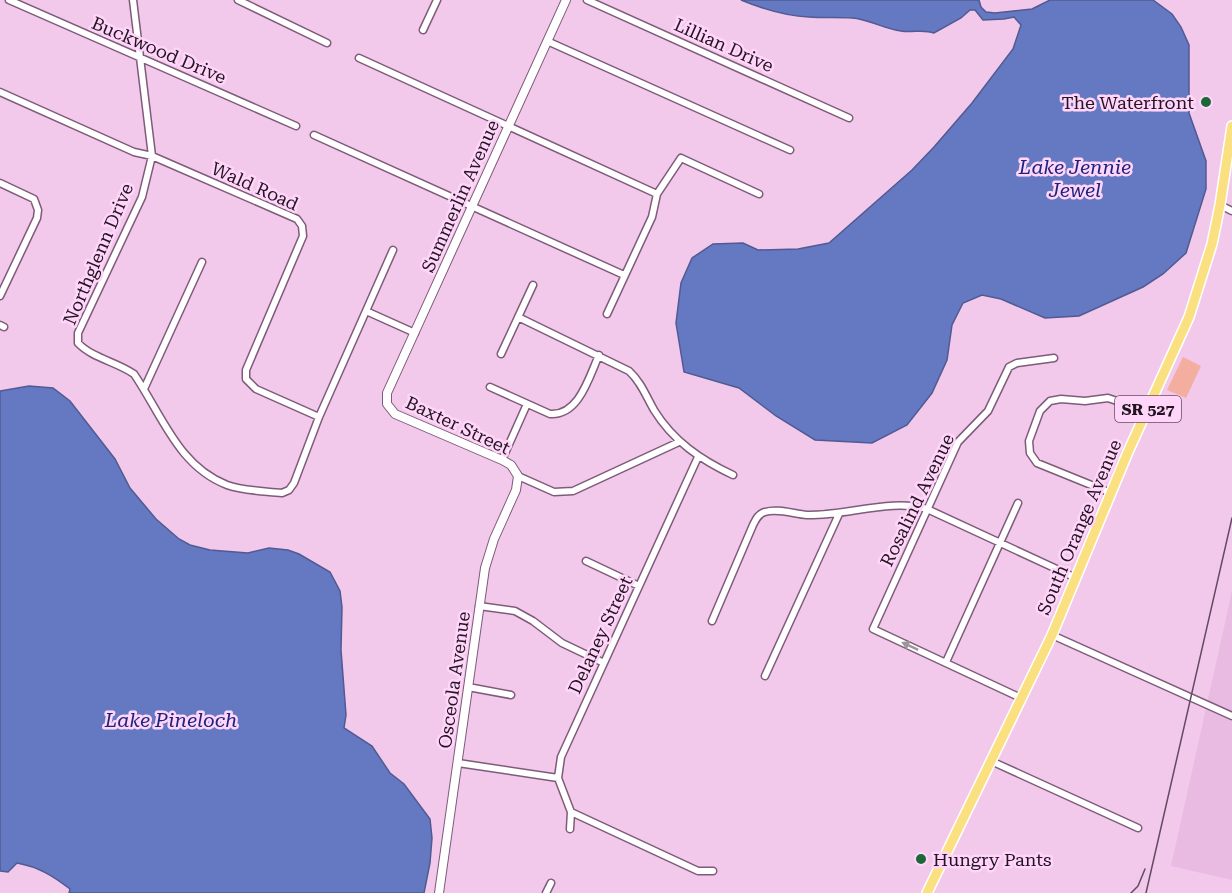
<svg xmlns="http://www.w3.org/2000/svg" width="1232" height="893" font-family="'Roboto Serif',serif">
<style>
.built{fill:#e9bbe2}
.green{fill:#f3aea0}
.water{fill:#6578c2;stroke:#515a92;stroke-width:1.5}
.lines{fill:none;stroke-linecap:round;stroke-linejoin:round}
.minor-casing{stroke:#7e5b79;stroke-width:9}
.tertiary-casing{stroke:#7e5b79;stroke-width:10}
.primary-casing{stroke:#fff;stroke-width:12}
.minor{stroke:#fff;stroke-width:6}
.tertiary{stroke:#fff;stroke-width:8}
.primary{stroke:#fbe082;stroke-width:9}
.rail{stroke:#624b5e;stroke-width:1.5}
.oneway{fill:#9c959b}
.poi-dot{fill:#1b6837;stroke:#ffd6f9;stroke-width:2}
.labels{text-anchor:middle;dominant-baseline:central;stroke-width:5;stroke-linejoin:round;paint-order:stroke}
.shield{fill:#ffd6f9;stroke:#654e62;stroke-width:1.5}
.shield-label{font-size:16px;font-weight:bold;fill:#231421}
.street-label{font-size:18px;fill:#231421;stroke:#ffd6f9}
.poi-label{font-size:18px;fill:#231421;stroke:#ffd6f9;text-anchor:end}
.water-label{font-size:20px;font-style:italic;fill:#1d247c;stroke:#ffd6f9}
</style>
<rect width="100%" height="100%" fill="#f2c9eb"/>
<!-- built -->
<path class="built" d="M1232,591V880L1171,866Z"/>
<!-- green -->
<path class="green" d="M1183,357L1201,366L1186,398L1167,390Z"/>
<!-- water -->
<path class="water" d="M741,0H979L981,7L986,12L995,13L1032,9L1050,0H1153L1172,14L1181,27L1189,45V113L1206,161V189L1186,253L1163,274L1143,287L1079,316L1045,318L1001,299L982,295L963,303L952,325L947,360L932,393L907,425L872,443L815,440L776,416L739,388L684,372L676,323L681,283L692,258L713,244L743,243L758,250L798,249L829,243L912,170L934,147L972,103L1013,49L1021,25L1014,17L1004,19L983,20L975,10H970L961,18L934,33C923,29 912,33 901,31C884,29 869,19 852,18C838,17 823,18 809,17C786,16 763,9 741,0Z
M29,386L53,388L70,401L115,459L130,488L156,519L179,539L190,545L210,550L248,553L269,548L288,550L299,554L330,572L340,591L342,607L341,650L346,715L344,728L372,746L390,773L404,784L430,819L432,838L430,863L424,893H69L70,889C53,876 39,867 17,863L8,872L0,871V391Z"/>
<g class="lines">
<!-- minor casing -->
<g class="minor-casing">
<path id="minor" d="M9,0L296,126
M133,0L152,156L142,197L78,333V343C92,358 117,362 134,374C162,415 178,466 227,485C243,491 265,491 282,493L289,490L294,483L319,417L393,250
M238,0L327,43
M587,0L849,118
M423,30L437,0
M547,41L790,150
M359,58L657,194
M0,92L134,152L152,156L297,219L302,226L303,236L246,370V379L256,389L319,417
M314,135L624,275
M0,183L34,199L38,210L37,218L0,296
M1220,205L1232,211
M366,311L415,333
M607,314L652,217L657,194L681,158L759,194
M518,317L629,371C641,382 646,396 654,410C673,441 701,460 733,475
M0,325L4,327
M501,354L533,285
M490,387L550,414C579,416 589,377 599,355
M144,389L202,262
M502,460L527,404
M518,476L554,492L573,491L679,442
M1111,493L1037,463L1030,453L1029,441L1040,411L1050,401L1061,399L1085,401L1108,398L1146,411
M586,561L639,586
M479,606L515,611L533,621L562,643L604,663
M712,621L753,525C756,519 759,513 765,512C778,508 794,514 807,515C846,516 892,498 927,509L1076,578
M1052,635L1232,716
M946,662L1018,503
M765,676L839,514
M468,687L511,695
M1021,698L873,629L958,442L988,411L1009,367L1017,363L1054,358
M991,761L1138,828
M458,763L558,778
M571,812L698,871H713
M570,829L571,812L558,778L561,757L698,457
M546,893L551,883"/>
</g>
<!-- tertiary casing -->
<g class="tertiary-casing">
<path id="tertiary" d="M439,893L485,568L494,539L516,490L518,476L511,465L502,460L395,414L387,404V393L566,0"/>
</g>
<!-- primary casing -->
<g class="primary-casing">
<path id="primary" d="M927,893L1052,635L1128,452L1189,317L1212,244L1220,205L1232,126"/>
</g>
<!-- minor -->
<use href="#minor" class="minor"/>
<!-- tertiary -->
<use href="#tertiary" class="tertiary"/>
<!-- primary -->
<use href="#primary" class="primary"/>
<!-- rail -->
<path class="rail" d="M1131,893L1138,886L1145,869
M1146,893L1232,518"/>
</g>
<!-- one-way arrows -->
<defs><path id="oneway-solid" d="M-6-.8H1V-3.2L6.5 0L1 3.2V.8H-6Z" transform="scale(1.5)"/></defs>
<use class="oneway" href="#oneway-solid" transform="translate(910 646) rotate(-155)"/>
<!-- markers -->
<g class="poi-dot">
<circle cx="1206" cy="102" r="6"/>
<circle cx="921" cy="859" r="6"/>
</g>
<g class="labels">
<!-- shield labels -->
<rect class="shield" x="1115" y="396" width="66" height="26" rx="4.5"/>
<g class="shield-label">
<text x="1148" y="409">SR 527</text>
</g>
<!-- street labels -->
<g class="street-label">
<text transform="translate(724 45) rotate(24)">Lillian Drive</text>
<text transform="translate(159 50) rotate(23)">Buckwood Drive</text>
<text transform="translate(255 186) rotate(24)">Wald Road</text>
<text transform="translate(460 196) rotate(-66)">Summerlin Avenue</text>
<text transform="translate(98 254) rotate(-67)">Northglenn Drive</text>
<text transform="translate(458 425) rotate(25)">Baxter Street</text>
<text transform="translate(917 500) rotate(-64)">Rosalind Avenue</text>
<text transform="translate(1079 527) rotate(-67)">South Orange Avenue</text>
<text transform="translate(600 635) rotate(-65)">Delaney Street</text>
<text transform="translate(454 680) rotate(-82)">Osceola Avenue</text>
</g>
<!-- poi labels -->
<g class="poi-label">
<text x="1194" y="102">The Waterfront</text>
<text x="933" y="859" text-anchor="start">Hungry Pants</text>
</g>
<!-- water labels -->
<g class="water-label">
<text x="1075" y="167">Lake Jennie<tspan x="1075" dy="23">Jewel</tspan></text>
<text x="171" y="720">Lake Pineloch</text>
</g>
</g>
</svg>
